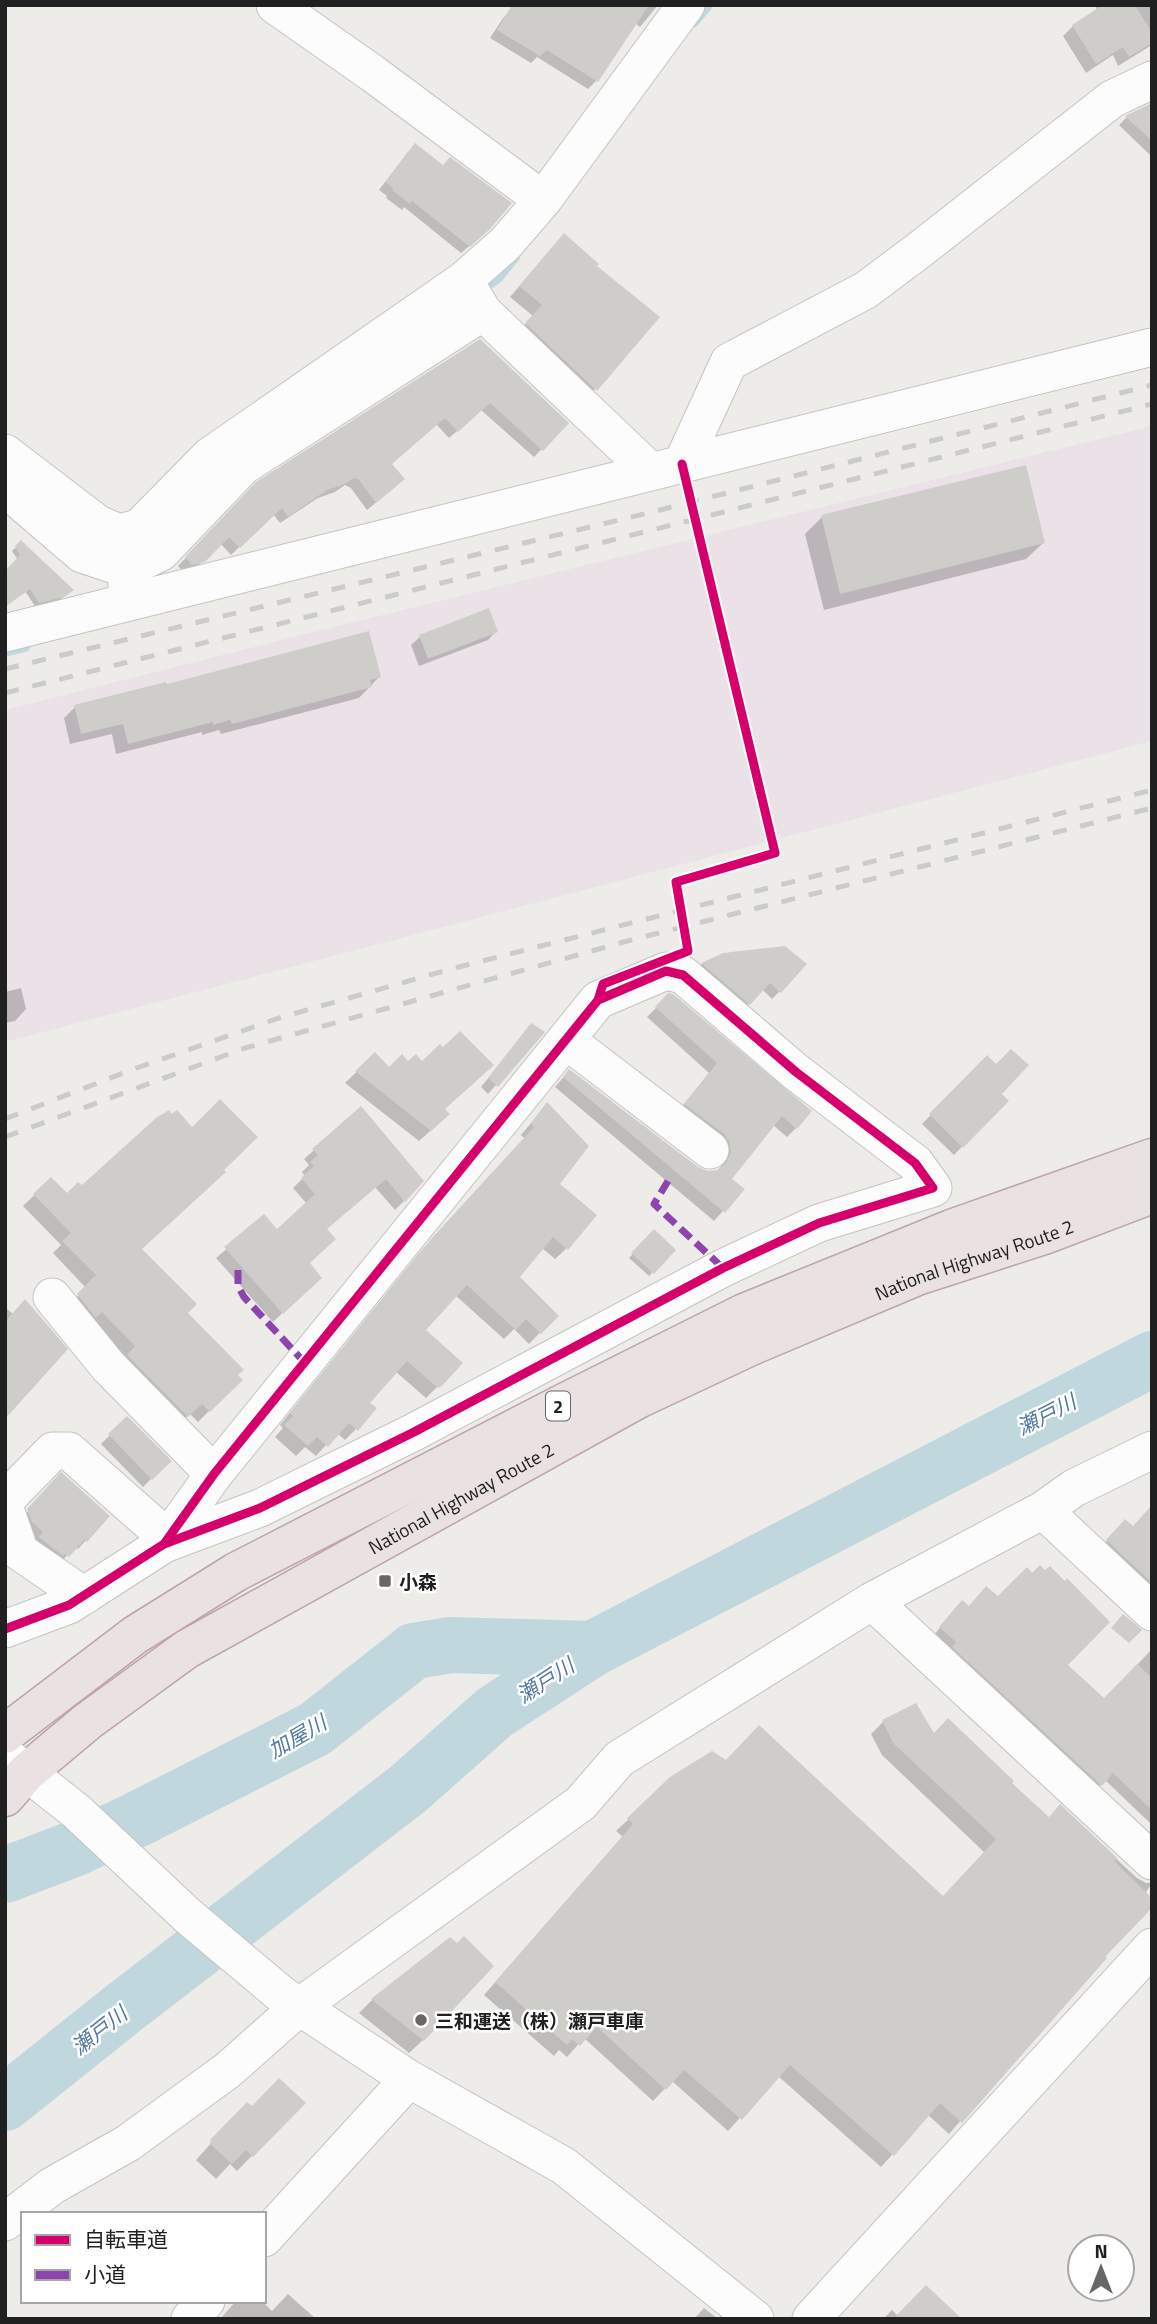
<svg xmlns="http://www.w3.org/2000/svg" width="1157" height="2324" font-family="'Titillium Web','Noto Sans JP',sans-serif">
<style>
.industrial{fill:#eae2e7}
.shadow{fill:#0003}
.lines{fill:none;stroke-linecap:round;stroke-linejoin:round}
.stream{stroke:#c0d8dd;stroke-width:10}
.river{stroke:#c0d8dd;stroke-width:56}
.building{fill:#cecdca}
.minor-casing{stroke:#c3c3c1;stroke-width:39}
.highway-casing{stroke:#bfa3ab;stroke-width:41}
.minor{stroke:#fcfcfc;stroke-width:37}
.highway{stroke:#eae1e2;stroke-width:38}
.rail{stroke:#cbcbca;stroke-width:5;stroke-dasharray:14 14;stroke-linecap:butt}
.quiet{stroke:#8e44ad;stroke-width:7;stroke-dasharray:14 7;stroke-linecap:butt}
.cycleway-casing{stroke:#fff;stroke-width:13}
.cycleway{stroke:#d6006c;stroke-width:9}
.poi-dot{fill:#686766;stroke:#fff;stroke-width:2.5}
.labels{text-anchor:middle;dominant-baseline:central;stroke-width:5;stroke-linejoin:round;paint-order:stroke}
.shield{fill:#fff;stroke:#636363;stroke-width:2}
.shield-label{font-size:18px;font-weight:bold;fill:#202020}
.street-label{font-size:19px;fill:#202020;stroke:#fff}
.poi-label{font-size:19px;font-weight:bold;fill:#202020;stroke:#fff;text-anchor:start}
.water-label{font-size:21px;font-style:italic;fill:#53799f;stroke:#fff}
</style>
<rect width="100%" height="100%" fill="#edece9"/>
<!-- industrial -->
<path class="industrial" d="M1152,426V741L5,1042V710L297,636Z"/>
<!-- shadow -->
<path class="shadow" d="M518,5H658L640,27L635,23L596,81L588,89L537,57L531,63L490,38L503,18Z
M1095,5H1152V45L1118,66L1113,55L1086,73L1063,36L1073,26L1097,11Z
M1152,105V157L1119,125L1126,118Z
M408,152L481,236L461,253L404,207L402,210L386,198L387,196L379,190Z
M554,246L658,317L585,400L516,334L533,316L510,297Z
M480,341L567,423L534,457L481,410L449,438L436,424L390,465L395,487L367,510L351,488L345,485L335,492L318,498L280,523L273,514L231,555L220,543L195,569L184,572L178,566L258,484Z
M822,517L1043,543L1026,559L824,610L805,534Z
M21,543L68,594L59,600L35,606L25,591L18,560L12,551Z
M488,610L496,631L488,640L419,666L411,645L420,637Z
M379,677L359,698L221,734L219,730L202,735V732L116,754L112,734L70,744L64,718L75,707L166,686Z
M784,947L780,991L772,999L762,989L742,1011L695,972L702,964L724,955Z
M21,988L26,1009L15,1021L5,1023V992Z
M659,1005L796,1128L787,1137L773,1125L730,1179L723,1211L714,1221L555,1087L569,1071L697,1169L708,1173L719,1171L722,1163L676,1114L709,1073L647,1017Z
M531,1025L542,1033L488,1094L481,1087Z
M375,1054L389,1069L408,1064L422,1063L444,1110L437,1125L419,1141L345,1083Z
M987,1057L999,1094L1006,1101L954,1155L922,1124Z
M547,1104L566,1249L555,1259L542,1248L517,1277L556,1316L529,1344L514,1329L504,1339L455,1295L423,1330L461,1363L426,1398L395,1371L368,1403L356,1429L345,1440L337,1433L316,1456L305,1447L296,1456L275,1437L283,1428L280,1425L421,1251L525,1139L521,1135Z
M361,1109L404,1201L395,1210L375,1187L325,1230L308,1264L310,1287L273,1322L216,1258L264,1217L277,1231L307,1204L293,1188L305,1176L302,1172L309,1165L304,1159Z
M51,1179L67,1195L140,1249L185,1313L240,1380L198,1422L190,1414L175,1427L67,1307L86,1288L53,1253L61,1245L23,1206Z
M654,1231L674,1250L649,1276L629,1258Z
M5,1307L13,1314L5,1416Z
M127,1418L169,1461L143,1487L101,1444Z
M54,1482L108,1516L78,1549L75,1547L60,1563L33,1545L37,1541L24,1530L21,1519Z
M1152,1518V1598L1100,1549L1117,1529L1133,1528Z
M955,1610L1065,1665L1104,1700L1152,1649V1825L1105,1780L1093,1792L933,1636Z
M915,1706L933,1736L1010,1783L1048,1819L1060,1807L1137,1878L1146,1883H1152L1103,1957L949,2134L928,2115L881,2167L778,2076L728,2131L672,2081L653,2101L584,2038L567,2057L559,2050L554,2056L484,1995L623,1837L616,1831L671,1779L942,1898L985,1853L882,1755L871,1734L883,1722Z
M457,1946L423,2040L409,2053L359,2013L372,2000Z
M303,2103L237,2171L230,2164L216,2179L196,2160L232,2120L252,2108Z
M288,2294L316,2319H220L236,2301H262L272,2311Z
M704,2308L718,2319H694Z
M892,2310L898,2316L960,2319H883Z"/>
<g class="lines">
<!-- stream -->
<path class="stream" d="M694,22L708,5
M478,292L498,278L515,257
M5,652L25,647"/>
<!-- river -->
<path class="river" d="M5,1875L76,1848L136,1820L315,1729L414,1651L451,1645L592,1649
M5,2103L125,2007L408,1789L495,1712L592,1649L1152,1359"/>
</g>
<!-- building -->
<path class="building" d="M512,5H649L598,82L547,50L540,56L497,30Z
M1103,5H1135L1152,33V43L1129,57L1123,47L1096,64L1072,25Z
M1152,103V141L1125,116Z
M415,143L443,165L450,157L512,203L490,229L470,247L412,201L410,204L392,190L393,188L385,182Z
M564,233L599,264L597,266L660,317L597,391L525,323L542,305L519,286Z
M480,339L569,423L543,451L490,403L458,432L445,418L392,464L405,479L376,503L359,480L354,478L345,484L327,490L288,517L282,508L240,548L229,537L205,562L192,565L185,557L256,482Z
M1026,465L1045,543L840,594L821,515Z
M21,540L28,547L74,590L64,597L39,603L30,589L5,607V571L20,555L15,546Z
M489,608L498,632L428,659L419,635Z
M369,631L381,677L370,680L372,687L232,724L230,720L213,725V722L128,744L123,724L81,734L74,705L166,682L167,684Z
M785,946L807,964L781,993L770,983L750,1005L701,963L723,953Z
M668,993L673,994L812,1111L797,1129L782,1116L732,1179L745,1189L725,1213L563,1077L569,1069L698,1167L708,1171L717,1170L726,1163L731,1152L729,1141L723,1133L684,1104L717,1063L655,1007Z
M531,1023L545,1032L498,1087L488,1078Z
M460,1031L494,1065L445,1109L450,1114L431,1131L355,1071L375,1052L389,1067L402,1054L408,1061L416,1054L422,1061L440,1044L443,1047Z
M1011,1049L1029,1065L1002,1094L1009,1101L963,1148L929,1114L987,1055L996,1064Z
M220,1099L258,1137L224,1170L226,1172L142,1249L197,1304L188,1313L244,1370L238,1375L243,1380L210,1412L202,1404L188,1417L127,1355L135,1346L102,1312L96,1318L77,1294L96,1275L62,1241L71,1233L33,1194L51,1177L67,1193L78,1182L82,1185L156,1118L169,1110L172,1114L177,1110L192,1127Z
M547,1102L589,1146L560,1184L597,1215L568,1250L553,1237L520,1277L559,1316L541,1334L526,1319L516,1330L467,1285L426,1330L463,1363L442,1386L438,1388L407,1361L370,1403L377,1408L358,1431L349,1423L328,1447L317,1437L308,1446L284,1425L293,1416L290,1413L432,1238L534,1127L531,1123Z
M361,1106L424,1181L405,1202L386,1179L327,1229L336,1239L310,1263L322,1278L283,1314L224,1247L264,1214L277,1229L315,1194L301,1178L314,1166L310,1162L318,1155L312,1149Z
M654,1229L676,1250L654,1274L631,1253Z
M25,1299L68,1349L5,1419V1322Z
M127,1416L172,1461L152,1480L108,1434Z
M61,1472L110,1516L87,1542L84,1540L69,1557L65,1554L63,1556L39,1537L43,1532L32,1522L27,1509Z
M1152,1505V1583L1106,1540L1125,1519L1133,1526Z
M1040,1565L1045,1570L1050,1566L1065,1581L1067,1578L1110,1622L1068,1665L1104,1698L1137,1664L1152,1678V1810L1113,1773L1102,1786L952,1647L956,1642L939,1627L962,1600L969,1606L986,1586L998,1596L1027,1567L1032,1573Z
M1123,1614L1142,1630L1129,1643L1111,1628Z
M916,1703L934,1733L948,1718L1014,1781L1012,1783L1049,1817L1060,1804L1117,1858L1114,1861L1152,1898V1908L1105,1957L1107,1958L962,2123L940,2103L894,2156L790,2065L742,2120L684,2070L666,2090L597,2027L580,2046L572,2039L567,2045L495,1982L633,1824L627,1818L670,1777L712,1751L726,1760L759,1725L943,1896L996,1839L893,1743L882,1720Z
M464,1936L494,1966L424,2041L371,1999L450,1937L457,1943Z
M279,2078L306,2103L253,2157L246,2150L232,2164L210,2144L211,2139L247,2102L252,2106Z
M926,2285L962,2319H893Z"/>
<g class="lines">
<!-- minor casing -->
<g class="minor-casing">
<path id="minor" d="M275,5L372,73L543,200
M483,312L650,471
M5,453L98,524L119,533L139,528L210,456L464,280L505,244L543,200L686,5
M682,464L729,362L866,290L918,251L1112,99L1152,80
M5,488L82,554L127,569V595
M127,569L161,552L243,466L483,312L464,280
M5,633L1152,347
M566,1040L710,1150
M52,1297L108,1366L214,1474
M5,1500L53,1451H69L154,1526L164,1544
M5,1509L20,1552L84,1596
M1043,1510L1152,1612
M872,1601L1152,1861
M5,1629L69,1605L164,1544L260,1508L414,1432L723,1268L819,1223L933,1188L915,1163L796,1072L683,975L666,971L598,1000L214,1474L164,1544
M5,1755L76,1811L188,1916L282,1995L409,2079L564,2166L755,2319
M5,2222L52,2186L128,2143L228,2070L299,2007L581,1803L619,1759L872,1601L1043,1510L1074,1488L1152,1450
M264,2238L409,2079
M190,2319L206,2301
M811,2319L1152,1947"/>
</g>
<!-- highway casing -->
<g class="highway-casing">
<g id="highway">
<path d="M5,1734L135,1635L236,1572L568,1401L744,1313L951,1229L1152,1158"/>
<path id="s1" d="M5,1797L27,1772L88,1721L187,1649L638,1399L751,1346L917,1276L1044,1235L1152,1194"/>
</g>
</g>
<!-- minor -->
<use href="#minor" class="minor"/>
<!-- highway -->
<use href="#highway" class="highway"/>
<!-- rail -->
<path class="rail" d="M5,669L652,512L1152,385
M5,693L1152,404
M5,1119L131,1070L279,1018L447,970L1152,790
M5,1137L245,1048L631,940L1152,808"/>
<!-- quiet -->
<path class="quiet" d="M668,1181L654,1204L723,1268
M238,1270V1286L244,1297L305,1363"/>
<!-- cycleway casing -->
<g class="cycleway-casing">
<path id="cycleway" d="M598,1000L603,984L688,951L676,882L775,853L682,464
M5,1629L69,1605L164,1544L260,1508L414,1432L723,1268L819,1223L933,1188L915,1163L796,1072L683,975L666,971L598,1000L214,1474L164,1544"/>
</g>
<!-- cycleway -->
<use href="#cycleway" class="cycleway"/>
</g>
<!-- markers -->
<g class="poi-dot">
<rect x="378" y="1574" width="14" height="14" rx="3.5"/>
<circle cx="421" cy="2020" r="7"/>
</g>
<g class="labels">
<!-- shield labels -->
<rect class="shield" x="546" y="1391.5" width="24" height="29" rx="5"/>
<g class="shield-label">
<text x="558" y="1406">2</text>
</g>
<!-- street labels -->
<g class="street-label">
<text stroke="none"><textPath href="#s1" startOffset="1115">National Highway Route 2</textPath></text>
<text stroke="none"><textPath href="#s1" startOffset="548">National Highway Route 2</textPath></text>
</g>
<!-- poi labels -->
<g class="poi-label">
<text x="399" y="1581">小森</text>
<text x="435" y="2020">三和運送（株）瀬戸車庫</text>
</g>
<!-- water labels -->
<g class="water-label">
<text transform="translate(1046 1414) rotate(-27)">瀬戸川</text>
<text transform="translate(545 1680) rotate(-33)">瀬戸川</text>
<text transform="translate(297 1736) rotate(-30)">加屋川</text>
<text transform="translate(99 2030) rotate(-38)">瀬戸川</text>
</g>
</g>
<!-- border -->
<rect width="1157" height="2324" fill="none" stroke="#202020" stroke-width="14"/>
<!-- legend -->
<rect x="21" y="2212" width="245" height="91" fill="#ffffff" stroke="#a6a6a6" stroke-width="2"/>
<rect x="35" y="2235" width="35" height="10" fill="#d6006c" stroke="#a6a6a6" stroke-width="2"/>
<text x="84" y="2247" font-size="21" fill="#202020">自転車道</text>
<rect x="35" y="2270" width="35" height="10" fill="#8e44ad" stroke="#a6a6a6" stroke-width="2"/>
<text x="84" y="2282" font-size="21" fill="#202020">小道</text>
<!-- north arrow -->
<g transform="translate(1101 2268)"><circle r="33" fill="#ffffff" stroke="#a6a6a6" stroke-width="2"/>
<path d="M0-5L12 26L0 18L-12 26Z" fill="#686766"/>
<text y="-10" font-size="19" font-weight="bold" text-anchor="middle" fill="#202020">N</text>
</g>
</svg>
